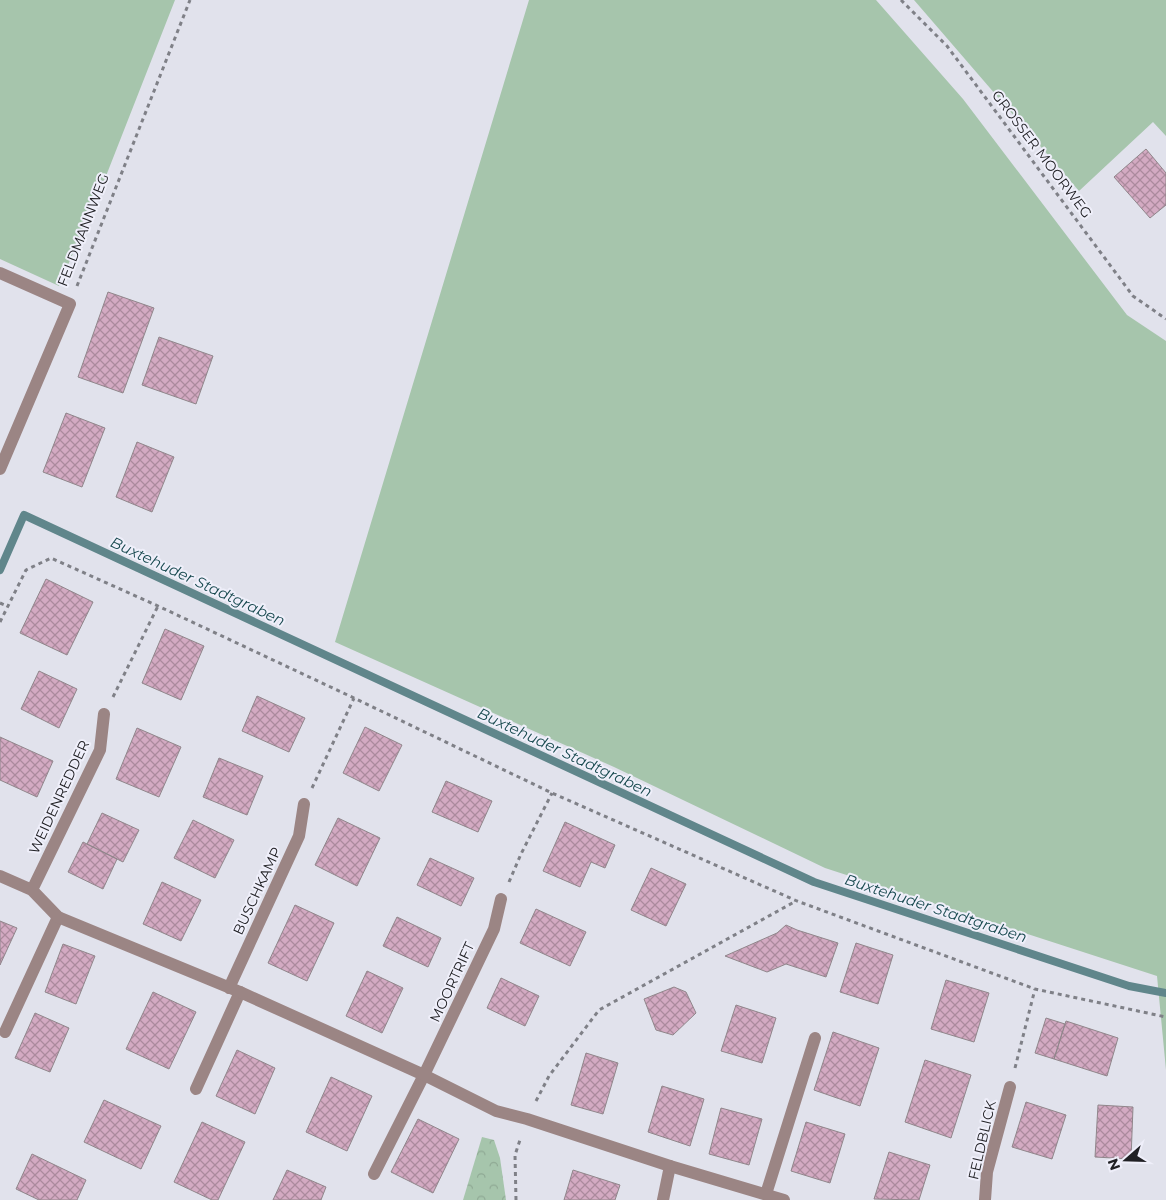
<svg xmlns="http://www.w3.org/2000/svg" width="1166" height="1200" font-family="Montserrat,sans-serif">
<style>
.green{fill:#a6c5ac}
.forest{fill:url(#forest-crowns)}
.lines{fill:none;stroke-linecap:round;stroke-linejoin:round}
.stream{stroke:#60868b;stroke-width:8}
.building{fill:url(#building-cross-hatch);stroke:#90868b}
.path{stroke:#7f8087;stroke-width:3;stroke-dasharray:4 4;stroke-linecap:butt}
.service{stroke:#9b8584;stroke-width:12}
.minor{stroke:#9b8584;stroke-width:12}
.labels{text-anchor:middle;dominant-baseline:central;stroke-width:4;stroke-linejoin:round;paint-order:stroke}
.street-label{font-size:14px;fill:#202024;stroke:#efeffa}
.water-label{font-size:15px;font-style:italic;fill:#18494f;stroke:#efeffa}
</style>
<defs>
<pattern id="forest-crowns" width="20" height="18" patternUnits="userSpaceOnUse" patternTransform="scale(1.25)"><rect width="20" height="18" fill="#a6c5ac"/><path d="M2 6a3 3 0 1 1 6 0M12 15a3 3 0 1 1 6 0" fill="none" stroke="#8fa994"/></pattern>
<pattern id="building-cross-hatch" width="8" height="8" patternUnits="userSpaceOnUse" patternTransform="scale(1.25)"><rect width="8" height="8" fill="#d3aac2"/><path d="M0 0l8 8M0 8l8-8" fill="none" stroke="#ab8a9d"/></pattern>
</defs>
<rect width="100%" height="100%" fill="#e1e2ec"/>
<!-- green -->
<path class="green" d="M0,0H175L106,176L59,286L0,259Z
M529,0H876L963,99L1127,315L1166,341V1070L1157,976L825,868L614,767L335,642Z
M914,0H1166V136L1153,122L1079,191Z"/>
<!-- forest -->
<path class="forest" d="M482,1137L494,1140L500,1158L506,1200H463Z"/>
<g class="lines">
<!-- stream -->
<path class="stream" d="M0,570L24,515L814,882L1129,986L1166,993"/>
</g>
<!-- building -->
<path class="building" d="M1146,149L1166,173V205L1150,218L1114,177Z
M108,292L154,308L123,393L78,377Z
M159,337L213,356L196,404L142,385Z
M66,413L105,428L82,487L43,472Z
M137,442L174,457L152,512L116,497Z
M46,579L93,602L67,655L20,633Z
M165,629L204,646L181,700L142,683Z
M39,671L77,689L59,728L21,709Z
M257,696L305,718L289,752L242,731Z
M365,727L402,745L379,791L343,773Z
M137,728L181,747L159,797L116,779Z
M0,737L53,761L37,797L0,780Z
M219,758L263,776L247,815L203,797Z
M446,781L492,801L478,832L432,812Z
M102,813L139,830L123,862L87,844Z
M338,818L380,838L357,886L315,865Z
M193,820L234,840L215,878L174,858Z
M565,822L615,845L605,868L591,862L580,887L543,871Z
M83,842L117,859L103,889L68,872Z
M430,858L474,878L461,906L417,885Z
M651,868L686,884L666,926L631,910Z
M162,882L201,900L181,941L143,924Z
M295,905L334,923L307,981L268,963Z
M536,909L586,932L570,966L520,943Z
M397,917L441,938L428,967L383,946Z
M0,921L17,928L0,965Z
M786,925L797,930L838,943L826,977L786,964L767,972L725,956L777,933Z
M856,943L893,955L878,1004L840,992Z
M63,944L95,956L76,1004L45,992Z
M367,971L403,988L382,1033L346,1016Z
M501,978L539,996L525,1026L487,1008Z
M946,980L989,993L974,1042L931,1029Z
M674,987L686,992L696,1013L673,1035L656,1030L644,999Z
M153,992L196,1012L169,1069L126,1049Z
M736,1005L776,1018L762,1063L721,1051Z
M35,1013L69,1028L50,1072L15,1058Z
M1046,1018L1065,1024L1054,1059L1035,1053Z
M1066,1021L1118,1038L1107,1076L1054,1059Z
M833,1032L879,1048L860,1106L814,1090Z
M237,1050L275,1068L255,1114L216,1096Z
M586,1053L618,1063L603,1114L571,1105Z
M925,1060L971,1075L951,1138L905,1122Z
M331,1077L372,1096L347,1151L306,1132Z
M662,1086L704,1099L690,1146L648,1132Z
M104,1100L161,1126L141,1169L84,1142Z
M1026,1102L1066,1115L1052,1159L1012,1147Z
M1098,1105L1133,1107L1131,1159L1095,1157Z
M721,1108L762,1119L749,1165L709,1154Z
M418,1119L459,1139L433,1193L391,1172Z
M202,1122L245,1142L218,1200H212L174,1182Z
M806,1122L845,1134L830,1183L791,1171Z
M889,1152L930,1165L919,1200L874,1199Z
M32,1154L86,1180L77,1200H39L16,1189Z
M287,1170L326,1187L321,1200H273Z
M573,1170L620,1185L615,1200H564Z"/>
<g class="lines">
<!-- path -->
<path class="path" d="M901,0L947,46L1133,296L1166,319
M77,286L190,0
M0,603L7,606
M0,622L26,570L51,558L158,606L354,698L552,793L797,901L1035,989L1166,1017
M113,697L158,606
M312,788L354,698
M509,882L521,854L552,793
M1015,1068L1035,989
M536,1101L549,1076L599,1010L796,901
M516,1200L515,1155L521,1137"/>
<!-- service -->
<path class="service" d="M5,1032L58,917
M196,1089L240,992
M374,1174L424,1075
M766,1194L815,1038
M663,1200L670,1166"/>
<!-- minor -->
<path class="minor" d="M0,273L70,304L0,469
M0,876L32,890L58,917L240,992L424,1075L496,1111L527,1119L670,1166L784,1200
M32,890L100,750L104,714
M229,988L299,836L304,804
M424,1075L494,929L501,899
M985,1200L987,1172L1010,1087"/>
</g>
<g class="labels">
<!-- street labels -->
<g class="street-label">
<text transform="translate(1042 154) rotate(53)">GROSSER MOORWEG</text>
<text transform="translate(83 230) rotate(-69)">FELDMANNWEG</text>
<text transform="translate(59 797) rotate(-65)">WEIDENREDDER</text>
<text transform="translate(257 891) rotate(-65)">BUSCHKAMP</text>
<text transform="translate(452 982) rotate(-65)">MOORTRIFT</text>
<text transform="translate(982 1140) rotate(-77)">FELDBLICK</text>
</g>
<!-- water labels -->
<g class="water-label">
<text transform="translate(198 581) rotate(25)">Buxtehuder Stadtgraben</text>
<text transform="translate(565 752) rotate(25)">Buxtehuder Stadtgraben</text>
<text transform="translate(936 908) rotate(18)">Buxtehuder Stadtgraben</text>
</g>
</g>
<!-- north arrow -->
<g transform="translate(1126 1160) rotate(250)" stroke="#efeffa" stroke-width="4" paint-order="stroke">
<path d="M0-4L9 19L0 12L-9 19Z" fill="#202024"/>
<text y="-8" font-size="14" font-weight="bold" text-anchor="middle" fill="#202024">N</text>
</g>
</svg>
